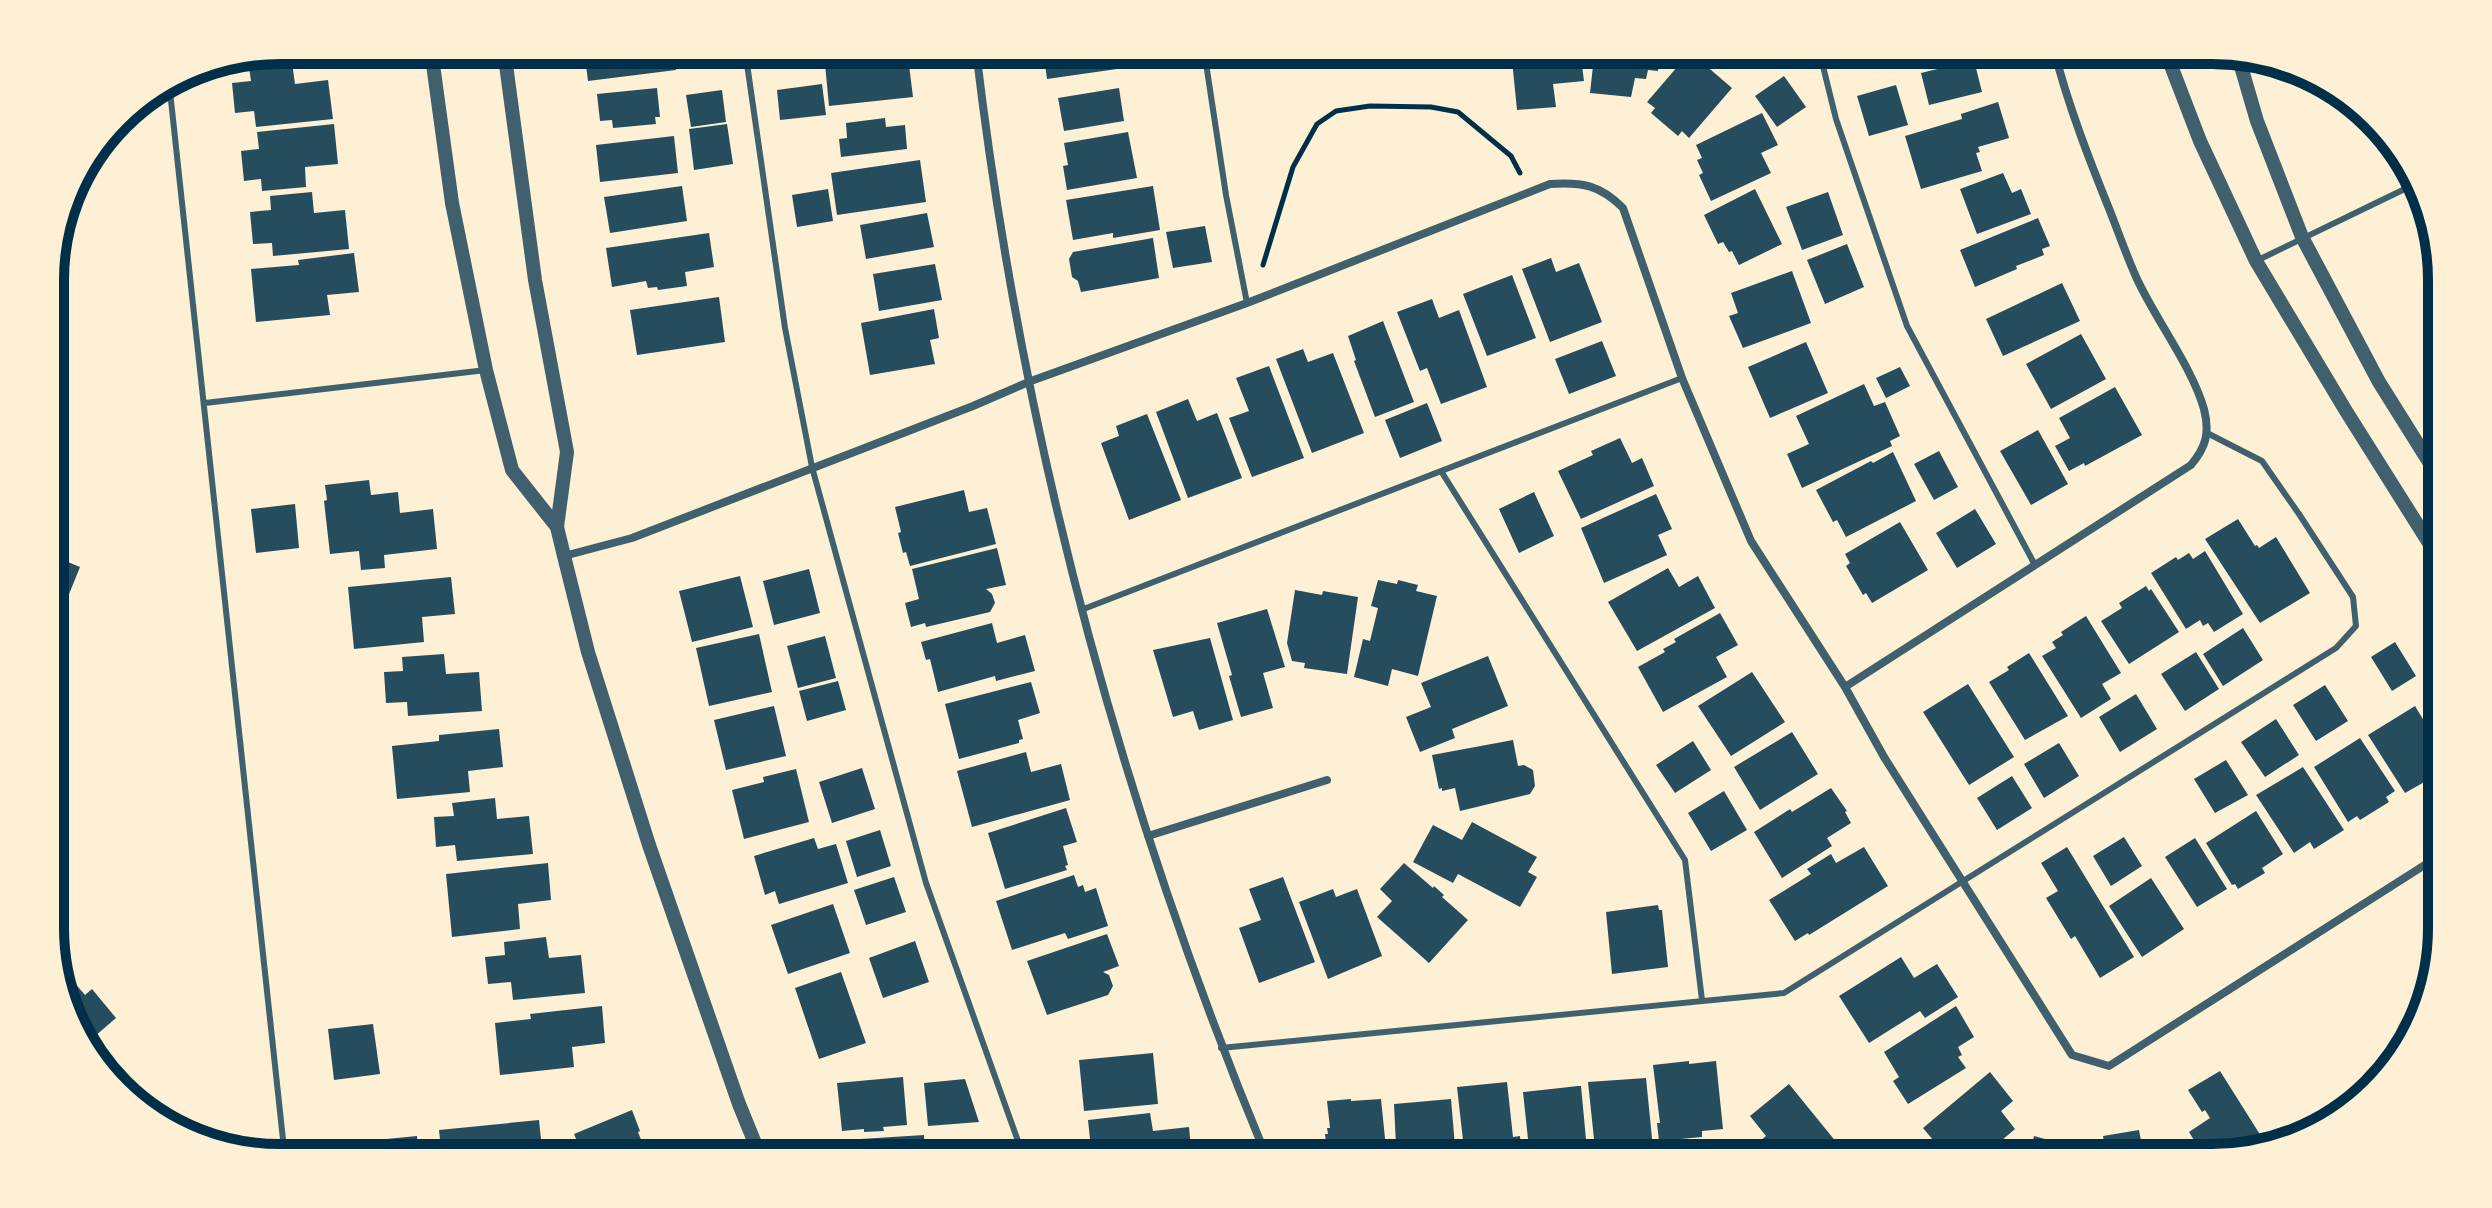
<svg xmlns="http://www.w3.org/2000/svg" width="2492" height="1208" font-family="Poppins,sans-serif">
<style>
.building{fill:#264d5e}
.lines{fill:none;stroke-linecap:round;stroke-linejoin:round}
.path{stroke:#003049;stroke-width:5}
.service{stroke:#3f606c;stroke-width:6}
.minor{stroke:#3f606c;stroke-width:8}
.tertiary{stroke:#3f606c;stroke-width:14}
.rim{fill:none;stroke:#003049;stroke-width:10}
</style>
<rect width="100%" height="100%" fill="#fdf0d5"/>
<!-- building -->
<path class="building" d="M280,50H291L292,55L244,59V57Z
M584,50H673L676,70L588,81Z
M772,50H810L811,59L774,65Z
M1043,50H1128L1131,67L1047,79Z
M1511,50H1580L1584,81L1553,84L1556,107L1517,110Z
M1592,50H1660L1658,71L1648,70L1646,79L1635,78L1631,97L1590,93L1594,57H1591Z
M1690,52L1732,88L1689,138L1682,131L1678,136L1651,113L1655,108L1647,102Z
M902,56L903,66L909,65L913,97L829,106L825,64Z
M1974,60L1982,92L1929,105L1921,73Z
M292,62L295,84L328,80L333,119L256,127L254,111L235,113L232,83L251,81L249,67Z
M1784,76L1806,107L1777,127L1755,96Z
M822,84L826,115L780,120L777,90Z
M1896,85L1908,125L1869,136L1857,96Z
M657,88L660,117H655L656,124L613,128L612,120L600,121L597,94Z
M1119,88L1124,121L1064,131L1058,98Z
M722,90L726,122L691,127L686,95Z
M1998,102L2009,138L1978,147L1980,152L1976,153L1982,171L1921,189L1905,136L1962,119L1961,114Z
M1762,113L1778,145L1761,153L1771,173L1711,201L1699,175L1703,173L1697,160L1702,158L1696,145Z
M885,118L886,127L905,125L907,149L841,157L839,139L847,138L846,123Z
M334,124L338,164L305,167L306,187L262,191L261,179L244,181L241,151L259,149L257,132Z
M727,124L733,164L694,170L689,129Z
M1128,132L1137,178L1067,190L1063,166L1068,165L1064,143Z
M674,136L678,173L600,182L596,145Z
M920,160L926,202L837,215L831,173Z
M2003,173L2012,193L2021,189L2031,214L1977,234L1960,189Z
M682,186L687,221L610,233L604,197Z
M1153,186L1160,230L1113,238V233L1073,240L1066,200Z
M828,189L833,221L797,227L792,195Z
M1755,189L1782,244L1739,265L1732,251L1729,252L1723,242L1718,244L1704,215Z
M312,192L314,213L345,210L349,249L273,256L272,243L253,244L250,212L271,210L270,196Z
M1828,192L1843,235L1802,250L1786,207Z
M927,213L934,247L866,259L860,225Z
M2038,218L2050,246L2042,249L2044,255L2016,266L2017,269L1975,287L1960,250Z
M1205,226L1212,262L1173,268L1166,232Z
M709,233L714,267L685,272L687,286L658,290L657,287L648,288L646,281L612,287L606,248Z
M1153,238L1159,278L1081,292L1078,281L1072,277L1069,259L1073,252Z
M1847,244L1864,287L1825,304L1807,260Z
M354,253L359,292L327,295L330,315L256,322L251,269L299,265L298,260Z
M1551,258L1556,272L1579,263L1602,322L1550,342L1522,269Z
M935,264L942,300L879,311L873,274Z
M1792,271L1811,323L1743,348L1729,316L1738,313L1731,293Z
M1512,275L1536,338L1487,356L1463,294Z
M2062,283L2080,321L2003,356L1986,319Z
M719,297L725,342L637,355L630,310Z
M1432,299L1439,318L1459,310L1487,387L1441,404L1427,368L1420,371L1397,312Z
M934,309L939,338L930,340L935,364L870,375L861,323Z
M1383,321L1414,402L1375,417L1354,361L1356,360L1348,336Z
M2081,334L2106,379L2051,409L2026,364Z
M1602,341L1616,376L1569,394L1555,359Z
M1806,342L1828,393L1770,418L1748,367Z
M1303,349L1308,362L1333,353L1364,433L1312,453L1276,359Z
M1269,366L1304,458L1252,477L1229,418L1249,411L1236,378Z
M1900,367L1910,386L1886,398L1876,378Z
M1864,384L1874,406L1885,402L1900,436L1890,441L1892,446L1802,488L1787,454L1809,444L1796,416Z
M2115,387L2142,435L2085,466L2084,463L2069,471L2055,446L2070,438L2059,418Z
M1188,399L1197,421L1217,413L1242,478L1188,498L1156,412Z
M1427,403L1442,441L1400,458L1385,420Z
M1147,414L1181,500L1129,520L1101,443L1119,436L1116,426Z
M2038,430L2068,484L2031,505L2000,451Z
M1620,438L1632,463L1642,458L1654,486L1581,519L1558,471L1593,455L1591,451Z
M1939,451L1958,487L1934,500L1914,464Z
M1893,452L1916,501L1846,537L1837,520L1833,522L1816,490L1871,461L1873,463Z
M369,480L371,495L398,492L400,513L433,509L437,549L384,555L385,568L361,570L359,551L330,554L324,501L327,500L325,485Z
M51,484H57L56,531H51Z
M964,490L969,512L987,508L996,544L910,566L906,552L903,553L898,533L901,532L895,507Z
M1534,492L1554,536L1519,553L1499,509Z
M1656,494L1672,529L1658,535L1667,555L1604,583L1581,528Z
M295,504L299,548L256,553L251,509Z
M1975,509L1996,544L1957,568L1936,533Z
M2238,519L2255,546L2257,545L2259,548L2276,537L2310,593L2260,623L2205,539Z
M1900,522L1928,570L1872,603L1866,593L1863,595L1846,566L1850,563L1845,554Z
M997,548L1006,585L986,589L992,594L995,603L990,612L926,627L925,623L911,627L905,603L919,599L912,569Z
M2205,551L2243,614L2214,632L2208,623L2203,626L2200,620L2186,629L2151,573L2176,557L2178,560L2189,553L2193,559Z
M51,555L80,567L61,614L51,610Z
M1668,568L1679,587L1698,576L1715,608L1637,651L1608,602Z
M809,569L820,613L774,625L763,581Z
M740,576L753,627L692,642L679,591Z
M451,577L455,614L422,617L424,642L354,649L348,587Z
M1378,580L1397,584L1398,580L1418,585L1416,591L1437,596L1418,676L1392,669L1388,686L1354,677L1363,639L1370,641L1378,608L1371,606Z
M2146,586L2149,591L2151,589L2179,632L2129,664L2101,621L2122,608L2119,603Z
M1295,590L1322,595L1323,591L1358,597L1347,674L1304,668L1305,663L1292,661L1287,643Z
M1267,609L1285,667L1263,673L1273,708L1241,717L1229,676L1232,675L1217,623Z
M1720,613L1738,645L1716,657L1727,677L1663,712L1638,667L1665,652L1663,649L1676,642L1674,639Z
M2086,616L2121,673L2102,684L2111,699L2081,718L2042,656L2056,648L2052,642L2063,635L2061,632Z
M992,623L997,643L1025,635L1035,671L996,681L995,676L938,692L930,659L926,660L921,642Z
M2243,628L2263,660L2223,686L2203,654Z
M759,634L772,692L709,706L696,648Z
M825,636L836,678L798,688L787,646Z
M1210,638L1233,720L1199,730L1193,711L1173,717L1153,650Z
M2395,642L2416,676L2392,691L2371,657Z
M51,644L66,656L51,675Z
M2196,652L2219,689L2185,711L2161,674Z
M2029,653L2068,716L2025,740L1989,682L2009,670L2007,667Z
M444,654L446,674L479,672L482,711L408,716L407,702L386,703L384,672L403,671L402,657Z
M1488,656L1508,706L1452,729L1455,738L1420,752L1406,717L1431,707L1421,683Z
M1752,672L1785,722L1731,756L1698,706Z
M838,681L846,710L807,721L799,691Z
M1031,682L1040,713L1018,720L1023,739L1019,740V743L959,759L945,704Z
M1968,684L2014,757L1969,785L1923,712Z
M2325,685L2348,721L2316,741L2293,705Z
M2136,694L2157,729L2120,752L2099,717Z
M774,706L786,756L726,770L714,720Z
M2415,706L2441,749L2442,772L2405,793L2368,735Z
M2276,719L2299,755L2265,777L2241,742Z
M499,729L503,767L468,771L470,792L397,799L392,746L439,741V735Z
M1792,732L1818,774L1760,810L1734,767Z
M2360,738L2395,791L2386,797L2389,802L2360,820L2357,816L2348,822L2314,767Z
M1513,740L1518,766L1524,765L1533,770L1535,786L1530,794L1460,811L1455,788L1442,791V788L1439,789L1432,755Z
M1693,741L1711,770L1675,793L1656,765Z
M2059,743L2079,776L2044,798L2024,764Z
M1026,752L1031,772L1061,764L1070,800L972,827L957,771Z
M2226,760L2248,795L2215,813L2194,779Z
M2303,767L2344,830L2314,849L2310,842L2294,853L2256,795Z
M862,768L875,809L832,823L819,782Z
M796,769L809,822L744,839L732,790L764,782L763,777Z
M2012,776L2032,808L1997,830L1977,798Z
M1831,788L1847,811L1845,812L1851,823L1827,838L1832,846L1782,878L1754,832L1790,809L1792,812Z
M1724,791L1747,830L1711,851L1688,813Z
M495,798L497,819L529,816L533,854L457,861L455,845L436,847L434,817L454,816L452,803Z
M1066,808L1077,842L1063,846L1068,865L1065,866L1067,870L1005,889L988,833Z
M2256,811L2283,854L2262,868L2265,873L2238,889L2235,884L2232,885L2206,843Z
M1472,822L1537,857L1528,872L1537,877L1520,907L1458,874L1453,883L1413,862L1433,825L1462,840Z
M880,830L891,866L857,877L846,841Z
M2124,837L2142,866L2111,886L2093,856Z
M814,838L818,849L836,844L848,883L779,904L775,891L765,895L754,856Z
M2195,838L2227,889L2197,907L2165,857Z
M1864,847L1888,886L1809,935L1808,933L1795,941L1769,900L1811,874L1807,869L1831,854L1836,863Z
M2067,847L2134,957L2100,978L2075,936L2071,939L2046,898L2058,891L2041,863Z
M548,863L551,900L518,904L520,929L452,937L446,874Z
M1404,863L1433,888L1434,886L1444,895L1442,897L1468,920L1429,963L1377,917L1392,901L1380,889Z
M1074,875L1078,887L1083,885L1085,892L1096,888L1108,926L1068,939L1065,933L1012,950L996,901Z
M894,877L906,912L866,925L854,890Z
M1283,877L1315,962L1259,983L1239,928L1261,920L1249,889Z
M2151,878L2184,929L2142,957L2109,906Z
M1333,889L1336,897L1357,889L1382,956L1328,979L1299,902Z
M833,904L850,953L788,974L771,925Z
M1658,905L1659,910H1662L1668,967L1612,974L1606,912Z
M1107,934L1119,966L1103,972L1109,975L1113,986L1108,995L1047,1015L1027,961Z
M546,937L549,958L581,955L585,993L513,1000L511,982L488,984L485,957L505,955L504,942Z
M915,941L929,982L883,998L869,958Z
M1901,957L1914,978L1937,964L1958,997L1925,1018L1920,1011L1869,1043L1839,996Z
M841,972L866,1043L819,1059L795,988Z
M73,981L85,995L92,989L116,1018L87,1043L65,989Z
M602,1006L605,1043L572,1047L574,1067L500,1075L495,1023L531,1019L530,1014Z
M1956,1006L1974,1037L1958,1047L1962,1055L1958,1057L1966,1068L1908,1104L1893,1081L1899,1077L1884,1052Z
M373,1024L380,1074L334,1080L328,1029Z
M1153,1053L1158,1104L1084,1111L1079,1060Z
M1689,1061V1064L1716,1061L1723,1129L1702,1131V1137L1659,1141L1657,1123H1660L1653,1065Z
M116,1067L131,1095L104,1073Z
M2220,1071L2266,1144L2227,1158H2205L2189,1132L2210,1118L2205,1110L2202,1112L2188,1090Z
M1990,1072L2013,1101L2001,1111L2015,1129L1981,1158H1948L1923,1128Z
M903,1077L907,1125L883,1127L884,1131L864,1132V1129L842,1131L837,1083Z
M1646,1078L1653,1148L1630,1150L1631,1158H1596L1588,1082Z
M965,1079L979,1122L928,1126L924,1083Z
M1507,1082L1513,1137L1520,1136L1522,1158H1465L1457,1087Z
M1789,1084L1837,1143L1819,1158H1753L1766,1147L1761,1140L1766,1136L1750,1116Z
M1578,1086H1581L1587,1150L1580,1158H1572L1567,1154H1564L1565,1158H1530L1523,1092Z
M1351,1099V1101L1381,1099L1387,1158H1330L1329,1152H1327L1325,1134H1328L1327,1128H1330L1327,1101Z
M1451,1099L1456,1158H1399L1398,1146H1396L1394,1104Z
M632,1110L640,1131L638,1132L646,1152L648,1151L651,1158H584L574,1134Z
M1150,1113L1153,1131L1189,1127L1192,1158H1092L1088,1120Z
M539,1120L543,1158H442L439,1130Z
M2139,1130L2142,1146L2162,1143L2164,1158H2106L2103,1136Z
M924,1135L925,1158H862L861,1139Z
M417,1136L419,1158H357L356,1142Z
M2034,1136L2067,1145L2066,1150L2081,1153L2080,1158H2029Z
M987,1147L988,1158H948V1151Z"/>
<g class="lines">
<!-- path -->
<path class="path" d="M1263,265L1293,167L1317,124L1336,111L1370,106L1431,107L1458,112L1511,156L1520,173"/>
<!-- service -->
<path class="service" d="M745,50L785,328L812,467L926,883L1024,1158
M1204,50L1226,195L1247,303
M1819,50L1836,119L1907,326L2035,565
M169,82L285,1158
M2256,261L2413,185
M205,403L486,370
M2427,457L2441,447
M1441,471L1685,860L1702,1000
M1081,610L1682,378
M1221,1048L1784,993L2336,648L2356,626L2353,597L2299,514L2262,461L2207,433"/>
<!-- minor -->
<path class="minor" d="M976,50C1021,431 1120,804 1267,1158
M564,556L632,538L973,406L1031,381L1247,303L1550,184C1583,182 1600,185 1623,208L1682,378L1751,541L1845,687L1884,757L2072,1055L2109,1066L2442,854
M1845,687L2191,465C2206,447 2210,433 2204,409C2192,367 2156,320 2137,279C2127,257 2119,234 2110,211C2089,159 2068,105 2054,50
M1148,836L1327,780"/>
<!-- tertiary -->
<path class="tertiary" d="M431,50L452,203L486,370L512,470L557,527
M504,50L535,280L567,452L557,527L564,556L588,652L649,845L739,1104L761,1158
M2165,50L2200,141L2256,261L2346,411L2441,562
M2238,56L2257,121L2302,237L2379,382L2441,481"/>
</g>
<!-- crop -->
<path d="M0 0H2492V1208H0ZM280 64H2212A216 216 0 0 1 2428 280V928A216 216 0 0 1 2212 1144H280A216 216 0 0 1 64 928V280A216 216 0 0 1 280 64Z" fill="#fdf0d5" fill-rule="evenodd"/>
<path class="rim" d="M280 64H2212A216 216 0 0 1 2428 280V928A216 216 0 0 1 2212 1144H280A216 216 0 0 1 64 928V280A216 216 0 0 1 280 64Z"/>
</svg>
